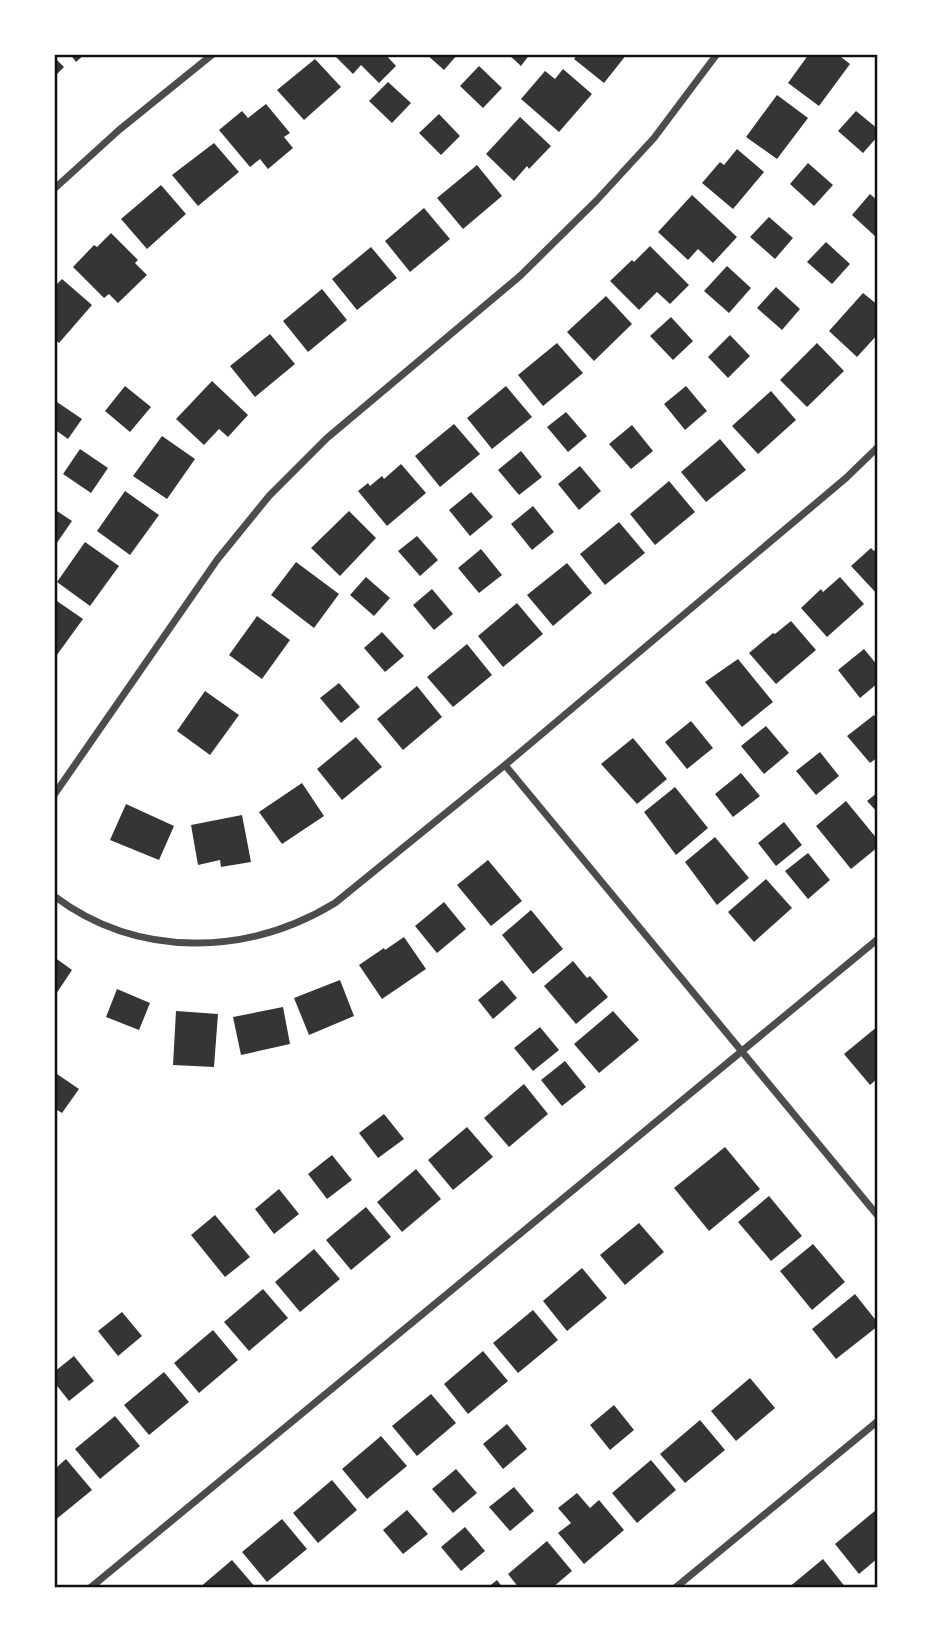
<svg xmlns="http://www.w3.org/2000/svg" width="932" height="1642" font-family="Commissioner,sans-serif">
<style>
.building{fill:#353535}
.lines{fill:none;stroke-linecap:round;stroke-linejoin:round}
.minor{stroke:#4c4c4c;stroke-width:7}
.neatline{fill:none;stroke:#111;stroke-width:2.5}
</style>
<rect width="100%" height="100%" fill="#fff"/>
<!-- building -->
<path class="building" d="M70,54H85L76,62Z
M333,54H385L396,66L379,83L361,65L353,74Z
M426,54H458L444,70Z
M508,54H530L521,66Z
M578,54H627L604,83L574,59Z
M809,54H837L850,64L819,106L788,83Z
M54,57L64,67L54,77Z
M315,59L341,87L304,120L277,90Z
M479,66L502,88L483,108L460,86Z
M563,69L592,94L559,132L521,99L545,71L555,79Z
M388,82L411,103L392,123L369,101Z
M777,95L808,118L777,159L746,137Z
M266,104L290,133L284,137L293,148L268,169L260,159L250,167L219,130L242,111L248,118Z
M856,111L878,129V136L863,153L838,131Z
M439,114L460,136L441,155L419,133Z
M520,117L551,146L529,169L527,166L514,181L486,154Z
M214,143L239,172L198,206L172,175Z
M737,149L764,172L733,209L702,183L720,162L724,165Z
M808,163L833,185L814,206L790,184Z
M477,165L502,196L463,229L437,198Z
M161,185L186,214L147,249L121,219Z
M870,194L878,201L876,237L852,215Z
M692,195L737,237L713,263L698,249L688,260L658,232Z
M424,208L450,239L410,272L385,241Z
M769,217L793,238L775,259L750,237Z
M111,233L138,260L135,263L147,275L118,303L109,294L104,298L73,267L94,245L97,247Z
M826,242L850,264L832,284L807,262Z
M650,246L689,285L670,304L657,292L639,310L610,281L632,260L634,262Z
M371,247L397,278L357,310L332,279Z
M727,266L751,288L729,313L704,291Z
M62,279L92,305L59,343L54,339V287Z
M776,287L800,309L782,330L757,308Z
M322,289L347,320L308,352L283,321Z
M863,293L878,305V334L857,357L829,331Z
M606,296L632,324L594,361L567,332Z
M671,317L693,341L673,360L650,336Z
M270,334L295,364L255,397L230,366Z
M730,335L750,356L728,378L708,357Z
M557,343L583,373L543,406L518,375Z
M817,343L844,371L807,407L780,380Z
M212,381L248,415L228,437L219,429L204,445L176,419Z
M125,386L151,407L130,432L105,411Z
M506,386L532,417L492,449L467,418Z
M686,386L707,411L685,430L664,404Z
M771,391L796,420L758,454L732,426Z
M54,400L82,419L68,439L54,429Z
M566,412L587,436L568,452L547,427Z
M454,424L480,454L440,487L415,456Z
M632,425L653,451L631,469L609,444Z
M162,436L195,459L167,499L133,476Z
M720,439L746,470L706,502L681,472Z
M80,449L108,468L91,493L63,474Z
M521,451L542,477L519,495L498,470Z
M401,464L426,493L387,526L358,491L368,483L370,486L382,476L384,479Z
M580,466L601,491L579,510L558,484Z
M669,481L695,512L655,545L630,514Z
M125,491L159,515L130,555L97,531Z
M471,492L493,517L470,536L449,510Z
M533,506L554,532L532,550L511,524Z
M54,509L72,521L54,547Z
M349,511L376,538L340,576L311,548Z
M619,522L645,553L605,585L580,554Z
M417,536L438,560L420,576L398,551Z
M85,542L119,566L90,606L57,582Z
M878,547V595L851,566L871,548L874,551Z
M481,549L502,575L479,593L458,568Z
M296,562L339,594L314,628L271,595Z
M567,563L592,593L553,626L527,595Z
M366,577L390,598L374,616L350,595Z
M840,577L864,604L827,637L801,608L821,589L823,592Z
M432,589L453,614L434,630L413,605Z
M54,599L83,619L54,659Z
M517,603L543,634L503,667L478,636Z
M257,616L290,640L262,679L229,655Z
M791,621L816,650L776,684L749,653L773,633L775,634Z
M382,632L404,656L385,672L364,648Z
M467,644L492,675L453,707L427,677Z
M864,649L878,666V683L860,698L838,670Z
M738,659L773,702L742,727L705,682Z
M339,683L360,707L341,723L320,698Z
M417,686L442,717L403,750L377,719Z
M205,691L239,715L210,755L177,731Z
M874,715L878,720V757L870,763L847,736Z
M691,721L713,748L687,769L665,742Z
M766,726L789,753L764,774L741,746Z
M356,737L382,767L342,800L317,769Z
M633,738L667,779L637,804L601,764Z
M820,752L839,776L816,795L796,771Z
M741,773L760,796L733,817L715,794Z
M302,783L324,816L282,844L259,812Z
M675,787L708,828L676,855L644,812Z
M878,792V813L867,801Z
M846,801L878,840V847L851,869L816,826Z
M126,804L174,826L159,860L110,840Z
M242,815L251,862L221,867L220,860L198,865L191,825Z
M784,822L802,845L776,866L758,843Z
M715,837L749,878L717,905L685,862Z
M808,853L830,880L808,899L785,871Z
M488,860L522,901L491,926L457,885Z
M766,879L792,908L754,942L728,912Z
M444,902L466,929L437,953L415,926Z
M531,910L563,949L533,974L502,935Z
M404,937L426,969L382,999L359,965L384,948L385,950Z
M54,957L72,970L54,997Z
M573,961L587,978L590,976L608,997L576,1024L544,986Z
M340,980L354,1016L309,1035L294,998Z
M502,980L517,998L493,1019L478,1000Z
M117,989L150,1003L139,1030L106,1017Z
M283,1007L290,1044L241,1055L233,1017Z
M176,1011L218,1014L214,1067L173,1065Z
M613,1011L639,1040L599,1073L574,1044Z
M878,1026V1078L870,1085L844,1054Z
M540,1027L559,1050L533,1071L514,1048Z
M565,1061L586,1087L562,1106L541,1080Z
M54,1072L79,1089L62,1113L54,1108Z
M524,1084L548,1114L509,1147L484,1118Z
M384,1114L404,1139L378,1158L359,1133Z
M467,1127L493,1157L453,1190L428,1160Z
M725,1147L760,1189L709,1231L674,1188Z
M332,1155L352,1180L327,1199L308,1174Z
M416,1169L441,1199L402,1232L377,1202Z
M279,1189L299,1214L274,1234L255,1209Z
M769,1196L802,1236L771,1261L738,1222Z
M366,1207L391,1237L351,1270L326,1240Z
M215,1215L250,1257L225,1277L191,1235Z
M639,1223L664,1252L625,1285L600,1255Z
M813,1244L845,1282L812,1310L780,1271Z
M314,1249L340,1279L300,1312L275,1282Z
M582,1268L607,1298L567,1331L543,1301Z
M263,1289L288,1318L249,1351L224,1322Z
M855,1294L878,1323V1326L836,1359L812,1329Z
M533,1310L558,1340L518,1373L493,1343Z
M122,1312L142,1336L118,1356L98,1331Z
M213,1330L238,1360L199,1393L174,1363Z
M483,1351L508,1381L468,1414L444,1384Z
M74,1356L94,1381L69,1401L54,1382V1372Z
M164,1372L189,1402L149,1435L124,1405Z
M750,1378L775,1408L736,1441L711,1411Z
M431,1394L456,1423L417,1456L392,1426Z
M614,1405L634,1430L610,1450L590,1425Z
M115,1416L140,1446L100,1479L75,1449Z
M700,1420L725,1450L685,1483L660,1454Z
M507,1424L527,1449L503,1469L483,1444Z
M381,1436L407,1466L367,1499L342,1469Z
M66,1459L92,1490L54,1521V1465L56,1468Z
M651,1460L676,1490L637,1523L612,1493Z
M456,1469L477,1493L453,1513L432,1489Z
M332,1480L357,1510L318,1543L293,1513Z
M514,1487L534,1511L510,1531L489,1507Z
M577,1493L590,1508L599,1500L624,1530L584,1564L558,1533L571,1523L558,1508Z
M407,1510L428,1534L403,1554L383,1530Z
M876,1510L878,1558L859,1574L835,1544Z
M282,1519L307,1549L267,1582L242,1552Z
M465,1527L485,1551L461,1571L441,1547Z
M547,1541L572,1571L552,1588H519L508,1574Z
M823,1559L846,1588H788Z
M232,1560L256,1588H199Z
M497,1580L503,1588H487Z"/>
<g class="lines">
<!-- minor -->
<path class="minor" d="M54,189L119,130L213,54
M505,765L878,1216
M54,795L217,560L269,496L327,438L520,276L597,200L654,138L717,54
M54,896C138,959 248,956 335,903L505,765L846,478L878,447
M90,1588L878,939
M675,1588L878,1421"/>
</g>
<!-- border -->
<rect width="932" height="1642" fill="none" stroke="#ffffff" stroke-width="112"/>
<rect x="56" y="56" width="820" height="1530" class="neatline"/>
</svg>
